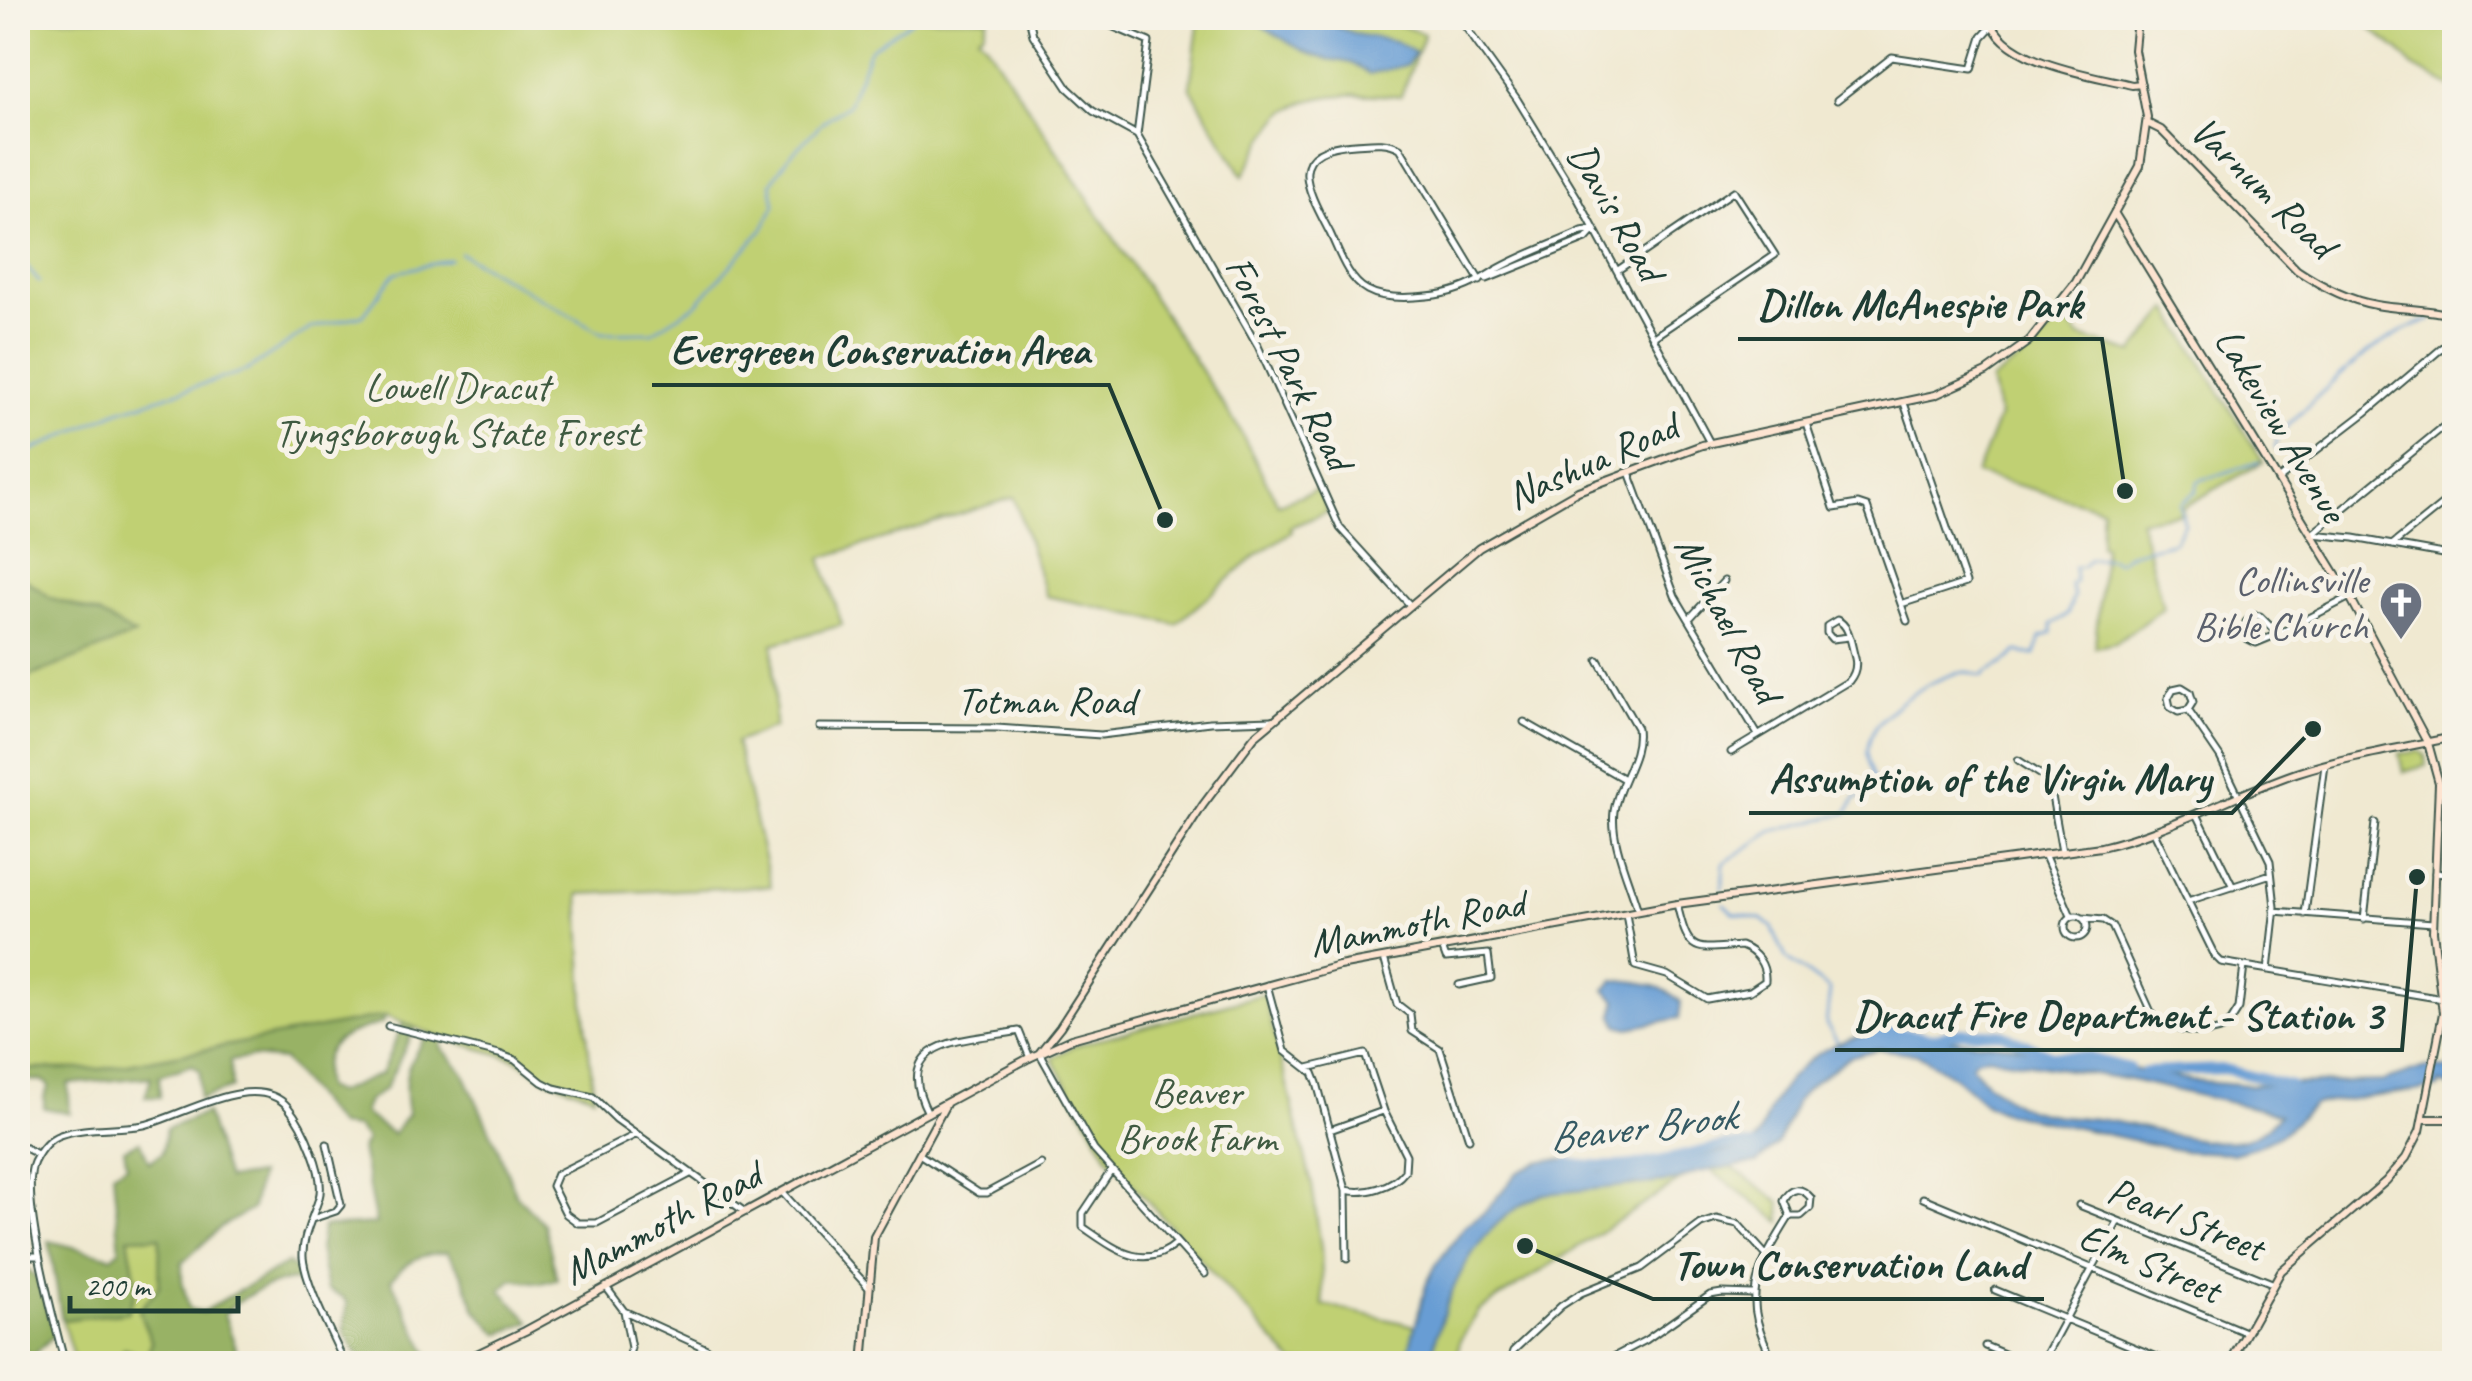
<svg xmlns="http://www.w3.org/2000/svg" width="2472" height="1381" font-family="Caveat,sans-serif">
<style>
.green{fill:#c0d073;stroke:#708654;stroke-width:2.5}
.forest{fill:#98b265;stroke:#5c784c;stroke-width:2.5}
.water{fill:#689dd4;stroke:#446d84;stroke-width:2.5;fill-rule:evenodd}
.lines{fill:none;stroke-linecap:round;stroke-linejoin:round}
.stream{stroke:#689dd4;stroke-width:2.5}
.river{stroke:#689dd4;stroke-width:10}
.street-casing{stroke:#3e574c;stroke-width:9}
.secondary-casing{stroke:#3e574c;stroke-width:10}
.street{stroke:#fff;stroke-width:5}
.secondary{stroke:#fde4d1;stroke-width:6}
.labels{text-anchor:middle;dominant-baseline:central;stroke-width:10;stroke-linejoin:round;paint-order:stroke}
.street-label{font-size:40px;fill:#1f3d34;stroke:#f7f3e8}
.park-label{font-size:40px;fill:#3f5a41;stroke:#f7f3e8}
.worship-label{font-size:40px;fill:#5b616d;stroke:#f7f3e8;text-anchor:end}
.water-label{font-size:42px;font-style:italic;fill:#355a64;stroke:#f7f3e8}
.leader{fill:none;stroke:#1f3d34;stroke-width:4}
.callout-dot{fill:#1f3d34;stroke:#f7f3e8;stroke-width:4}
.callout-label{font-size:42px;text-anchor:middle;font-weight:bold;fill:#1f3d34;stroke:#f7f3e8;stroke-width:10;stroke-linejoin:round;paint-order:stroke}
</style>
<rect width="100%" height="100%" fill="#f7f3e8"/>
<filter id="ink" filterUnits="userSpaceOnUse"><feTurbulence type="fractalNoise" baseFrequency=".01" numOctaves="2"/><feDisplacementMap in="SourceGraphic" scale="20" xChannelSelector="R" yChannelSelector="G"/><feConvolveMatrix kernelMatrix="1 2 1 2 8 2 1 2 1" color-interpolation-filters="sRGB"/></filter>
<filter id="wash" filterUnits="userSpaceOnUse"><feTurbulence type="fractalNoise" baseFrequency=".0048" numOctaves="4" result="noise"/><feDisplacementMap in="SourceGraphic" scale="40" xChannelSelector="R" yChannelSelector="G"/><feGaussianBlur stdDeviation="2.25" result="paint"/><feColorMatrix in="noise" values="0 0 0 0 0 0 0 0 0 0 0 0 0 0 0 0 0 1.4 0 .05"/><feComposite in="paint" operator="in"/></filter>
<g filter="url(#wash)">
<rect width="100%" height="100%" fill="#f0e9d1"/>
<!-- green -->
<path class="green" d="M18,18H988L983,32L978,36L985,42L1238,427L1278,504L1318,489L1328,512L1290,527L1292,531L1257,555L1176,624L1046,596L1014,497L821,558L842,625L773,644L775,727L736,742L771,886L579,894L584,1007L594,1096L546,1079L516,1059L442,1038L385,1016L102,1069H18V681L134,635L98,614L51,598L18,574Z
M1199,18H1380L1424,34L1401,96C1364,94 1320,90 1287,111C1273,120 1253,160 1243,176L1190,87Z
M2357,18H2454V89L2412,66L2402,53Z
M2169,309L2263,462L2182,508L2183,513L2140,520L2163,608L2116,643L2095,647L2104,546H2100L2102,508L1976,474L1999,417L1991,381L2027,355L2062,318L2080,337L2133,353Z
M2419,751L2425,755L2426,766L2403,772L2399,754Z
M1264,994L1312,1185L1321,1248L1323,1305L1434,1330L1422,1363H1294L1109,1158L1052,1058L1074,1046Z
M1713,1154L1780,1202L1781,1222L1704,1165L1479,1311L1460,1340L1456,1363L1429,1364L1455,1270L1487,1222L1546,1174L1622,1175Z
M160,1237L159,1286L139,1311L152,1343L145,1359L125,1348L116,1363H75L62,1320L127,1312L137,1287L128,1238Z"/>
<!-- forest -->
<path class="forest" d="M18,574L51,598L98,614L135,635L18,681Z
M385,1016L382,1023C342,1036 317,1040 325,1088L336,1093L381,1074L403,1023L415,1028L385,1089L368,1101L363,1113L393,1134L408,1114C402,1077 406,1063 429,1033L442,1038L441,1047L463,1072L497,1146L516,1195L544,1224L557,1279L541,1283L512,1279L501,1290L531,1322L499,1334L476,1310L462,1274L447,1252C421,1254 407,1260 391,1280L433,1363H363L344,1332L347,1302L341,1296L327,1290L319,1249L323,1227L376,1224L361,1149L366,1140L357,1128L338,1126L283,1060L253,1057L230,1061L232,1088L199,1099L200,1071L192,1065L159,1076L160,1097H145L151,1077L68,1084L70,1113L44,1108V1097L49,1086L43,1081L18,1079V1069H102Z
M206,1113L227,1179L259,1175L252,1209L221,1227L182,1263V1280L189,1309L204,1312C231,1293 260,1281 287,1263L299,1271L300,1284L295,1280C270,1282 241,1296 224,1314L241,1363H116L125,1348L145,1358L152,1343L139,1311L159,1286L160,1237L128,1238L137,1287L127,1312L62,1320L49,1241L112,1257L120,1250L113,1173L127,1165L124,1149L140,1141L149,1162L162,1153L166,1129Z
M18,1261L37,1278L55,1334L33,1356L18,1347Z"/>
<!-- water -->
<path class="water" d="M1250,18H1311L1360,35L1395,41L1415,53L1407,65L1369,74C1349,55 1335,65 1311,54C1290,45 1269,30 1250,18Z
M1614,980C1639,981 1663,984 1681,1002L1679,1018L1629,1028L1618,1025L1613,1015L1617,1000L1605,990Z
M1887,1033L2008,1045L2190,1080L2249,1085L2383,1081L2426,1067L2447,1069L2454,1065V1088L2439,1083L2438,1088L2314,1104L2283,1133L2257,1146L2233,1153L2183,1151L2004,1112L1987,1105L1955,1077L1917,1054L1879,1049L1849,1057L1812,1084L1797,1100L1778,1143L1757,1163L1697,1172L1675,1181L1544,1194C1474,1221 1445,1295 1430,1363L1405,1364L1426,1285L1436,1265L1465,1226L1485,1212L1516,1174L1538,1162L1548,1160H1564L1601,1171L1748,1148C1762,1136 1763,1122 1771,1107C1795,1061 1835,1035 1887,1033ZM1987,1057L2131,1080L2280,1114C2270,1127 2252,1140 2234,1141C2200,1145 2147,1127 2111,1121C2081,1116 2047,1119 2019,1105C2003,1096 1982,1080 1971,1065L1976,1059Z"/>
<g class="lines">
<!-- stream -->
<path class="stream" d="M460,253L602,333L652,332L696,305L762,230L775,205L771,183L788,158L824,121L848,105L870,49L915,18
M18,256L39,282
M2275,449L2278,436C2318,395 2375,335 2431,320
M18,457L118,411L248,370L311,328L363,315L395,273L450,259
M1722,888L1724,863L1773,831L1847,813L1856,798L1866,796L1875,781C1869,764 1864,753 1871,735C1881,710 1939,672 1967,672C1972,672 1977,675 1982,676C1994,666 2008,664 2017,652L2035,655L2041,637L2052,633V624L2067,615L2074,596L2070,584L2075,582L2074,567H2082L2089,559L2109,558L2118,562L2130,553L2174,542L2184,523L2180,504L2196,491L2198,481L2259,462
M1724,904L1733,913L1762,919L1772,927L1786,958L1830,990L1826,1024L1837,1041"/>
<!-- river -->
<path class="river" d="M1871,1040L1882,1033L1894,1032L1932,1038L1961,1032L2002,1034L2052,1055L2088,1057L2129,1068
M2145,1072L2224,1069L2291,1086
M1569,1163C1620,1173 1670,1159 1719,1147C1731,1144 1746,1147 1759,1146"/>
</g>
</g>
<g filter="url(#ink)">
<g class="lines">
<!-- street casing -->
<g class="street-casing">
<path id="street" d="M1029,18L1033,35L1068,88L1093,111L1137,135L1258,346L1340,528L1409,604
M1093,18L1149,42L1137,135
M1459,18L1517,99L1577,197L1710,443
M2111,18L2136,24
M1837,100L1892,57L1972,69L1982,37L1992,26L1959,18
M1618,270L1734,191L1775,255L1655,336
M1487,279L1586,239L1594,230
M1480,281L1400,148C1385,140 1371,143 1355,144C1283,148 1307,189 1330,233C1339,252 1348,280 1367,290C1383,299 1410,298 1427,296C1451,294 1471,286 1491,273C1518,256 1552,245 1582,231L1594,229
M1806,423L1834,508L1858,504L1867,507L1901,604L1966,583L1904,403
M1629,472L1675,596L1758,735
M2279,479L2365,413L2454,338
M2312,534L2454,418
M2312,534L2354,538L2454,556
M2392,545L2454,495
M1901,604L1907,621
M1689,619L1724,581
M2278,634L2256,643L2248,639L2246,622L2253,615L2260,616L2278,634L2350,597
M1598,660L1637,728C1641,758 1618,782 1614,811C1610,842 1630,882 1638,911
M2188,710L2193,702L2190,692L2182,687L2173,689L2168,698L2170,707L2178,712L2188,710L2220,757L2270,861L2275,907L2268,970
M1524,722L1624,779
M819,727L997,728L1101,735L1210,722L1273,720
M1731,752L1849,681C1855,674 1857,667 1855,658C1851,645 1850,625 1837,620L1827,626V633L1832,639L1849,637
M2018,760L2043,776L2050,785L2062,852
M2197,814L2233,887
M2154,832L2215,956L2221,962L2443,999
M2044,854L2071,916
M2435,873L2454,875
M2188,901L2271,874
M2274,911L2433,923
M1626,914L1635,966L1667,975L1707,999L1750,991L1765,981C1766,965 1757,952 1741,946C1694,949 1689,956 1677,904
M2305,914L2325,765
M2065 927a11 11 0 1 1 22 0a11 11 0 1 1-22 0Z
M2083,918L2103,920L2112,926L2151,1012C2163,1030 2208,1039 2227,1027L2239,1008L2244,966
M2364,919L2375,823
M1442,947L1446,958L1488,954L1491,978L1459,985
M1384,958L1397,1004L1410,1014L1412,1031L1440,1049L1469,1139
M1267,985L1285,1051L1313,1073L1317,1083L1346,1190L1347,1259
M2443,1004L2454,1006
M388,1026L499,1054L515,1060L542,1082L554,1088L593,1097L616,1119L745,1212
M1040,1054L1094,1150L1205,1274
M1308,1068L1365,1054L1384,1111L1406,1155L1405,1171C1393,1187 1365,1195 1346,1190
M928,1113C888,1036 970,1041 1019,1031L1030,1058
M1330,1130L1383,1111
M637,1134L557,1174L552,1186L566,1214L578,1223H597L692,1173
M18,1144L37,1154
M919,1154L979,1193H987L1041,1164
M1111,1171L1083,1213V1227C1114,1248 1143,1273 1177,1243
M782,1192L869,1288
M1923,1198L2245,1332
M2079,1205L2272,1283
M312,1219L336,1211L341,1205L327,1144
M18,1256H39
M606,1287L624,1311L707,1349L717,1364
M1995,1290L2174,1364
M624,1311L631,1348L626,1364
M1985,1346L2028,1364
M493,1347L502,1364
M65,1364C55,1324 19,1195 34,1162C40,1150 48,1139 60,1135C86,1126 117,1130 144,1125C181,1117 255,1069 288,1107C303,1125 326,1175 319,1198C313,1217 302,1237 303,1257C305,1285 333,1336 345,1364
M1509,1364L1513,1351L1561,1306L1581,1293L1642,1268L1701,1224L1716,1219L1738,1224L1766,1255
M1600,1364L1646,1340L1710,1295L1722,1293L1753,1294
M1775,1364C1740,1298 1754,1274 1790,1216H1801L1810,1208L1811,1198C1801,1186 1791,1187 1784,1201L1790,1216
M2041,1364L2118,1221"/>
</g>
<!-- secondary casing -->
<g class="secondary-casing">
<path id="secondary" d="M1990,18C2001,63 2092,75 2132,85L2141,84
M2147,123L2161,130L2297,270C2321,286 2347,300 2376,305C2403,310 2428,308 2454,316
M2115,214L2350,597L2428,743L2439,783L2433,931L2443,1013L2420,1131L2406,1158L2386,1181L2281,1271L2229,1364
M2440,793L2454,766
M1040,1052L1060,1027L1203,805L1254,737L1479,548L1578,491L1629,472L1702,445L1935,395L1986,372L2029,341L2076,282L2140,166L2147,117L2134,50L2137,18
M2424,1119H2454
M456,1364L525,1331L1027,1059L1071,1039L1339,966L1677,904L2101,847C2169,831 2230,796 2296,773C2348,756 2401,748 2454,737
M863,1364L874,1237L946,1104"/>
</g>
<!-- street -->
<use href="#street" class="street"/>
<!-- secondary -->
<use href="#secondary" class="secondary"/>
</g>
</g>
<!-- icons -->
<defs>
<g id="church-pin" transform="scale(2.25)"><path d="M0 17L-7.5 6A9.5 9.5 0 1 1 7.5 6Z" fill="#6b7280" stroke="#f7f3e8"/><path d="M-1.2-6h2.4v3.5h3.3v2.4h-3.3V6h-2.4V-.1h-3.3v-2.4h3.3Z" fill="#fff"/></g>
</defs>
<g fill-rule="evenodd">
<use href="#church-pin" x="2401" y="603"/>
</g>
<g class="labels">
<!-- street labels -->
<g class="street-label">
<text transform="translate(2263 187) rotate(44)">Varnum Road</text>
<text transform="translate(1616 212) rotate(60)">Davis Road</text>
<text transform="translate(1289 363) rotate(63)">Forest Park Road</text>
<text transform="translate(2281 425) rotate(59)">Lakeview Avenue</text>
<text transform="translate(1592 461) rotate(-24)">Nashua Road</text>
<text transform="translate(1728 619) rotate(62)">Michael Road</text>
<text x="1046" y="701">Totman Road</text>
<text transform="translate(1417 923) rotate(-11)">Mammoth Road</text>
<text transform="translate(2186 1219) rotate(22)">Pearl Street</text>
<text transform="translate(662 1223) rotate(-28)">Mammoth Road</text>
<text transform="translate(2150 1263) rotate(23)">Elm Street</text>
</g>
<!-- park labels -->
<g class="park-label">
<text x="457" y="387">Lowell Dracut<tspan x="457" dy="46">Tyngsborough State Forest</tspan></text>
<text x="1197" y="1092">Beaver<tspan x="1197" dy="46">Brook Farm</tspan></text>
</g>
<!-- worship labels -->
<g class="worship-label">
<text x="2368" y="580">Collinsville<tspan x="2368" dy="46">Bible Church</tspan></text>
</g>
<!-- water labels -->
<g class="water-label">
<text transform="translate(1642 1127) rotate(-7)">Beaver Brook</text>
</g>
</g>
<!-- callouts -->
<path class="leader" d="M2125 491L2102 339H1738M1165 520L1109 385H652M2313 729L2232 813H1749M2417 877L2402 1050H1835M1525 1246L1653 1299H2044"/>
<g class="callout-dot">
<circle cx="2125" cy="491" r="10"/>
<circle cx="1165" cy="520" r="10"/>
<circle cx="2313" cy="729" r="10"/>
<circle cx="2417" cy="877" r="10"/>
<circle cx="1525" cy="1246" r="10"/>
</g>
<g class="callout-label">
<text x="1920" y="318">Dillon McAnespie Park</text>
<text x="880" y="364">Evergreen Conservation Area</text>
<text x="1990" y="792">Assumption of the Virgin Mary</text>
<text x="2118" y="1029">Dracut Fire Department - Station 3</text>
<text x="1849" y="1278">Town Conservation Land</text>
</g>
<!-- margin -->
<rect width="2472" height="1381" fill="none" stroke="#f7f3e8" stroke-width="60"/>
<!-- scale -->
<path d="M70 1296v15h168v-15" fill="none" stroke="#1f3d34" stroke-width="5"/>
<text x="85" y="1296" font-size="30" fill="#1f3d34" stroke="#f7f3e8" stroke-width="8" paint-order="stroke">200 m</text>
</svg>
